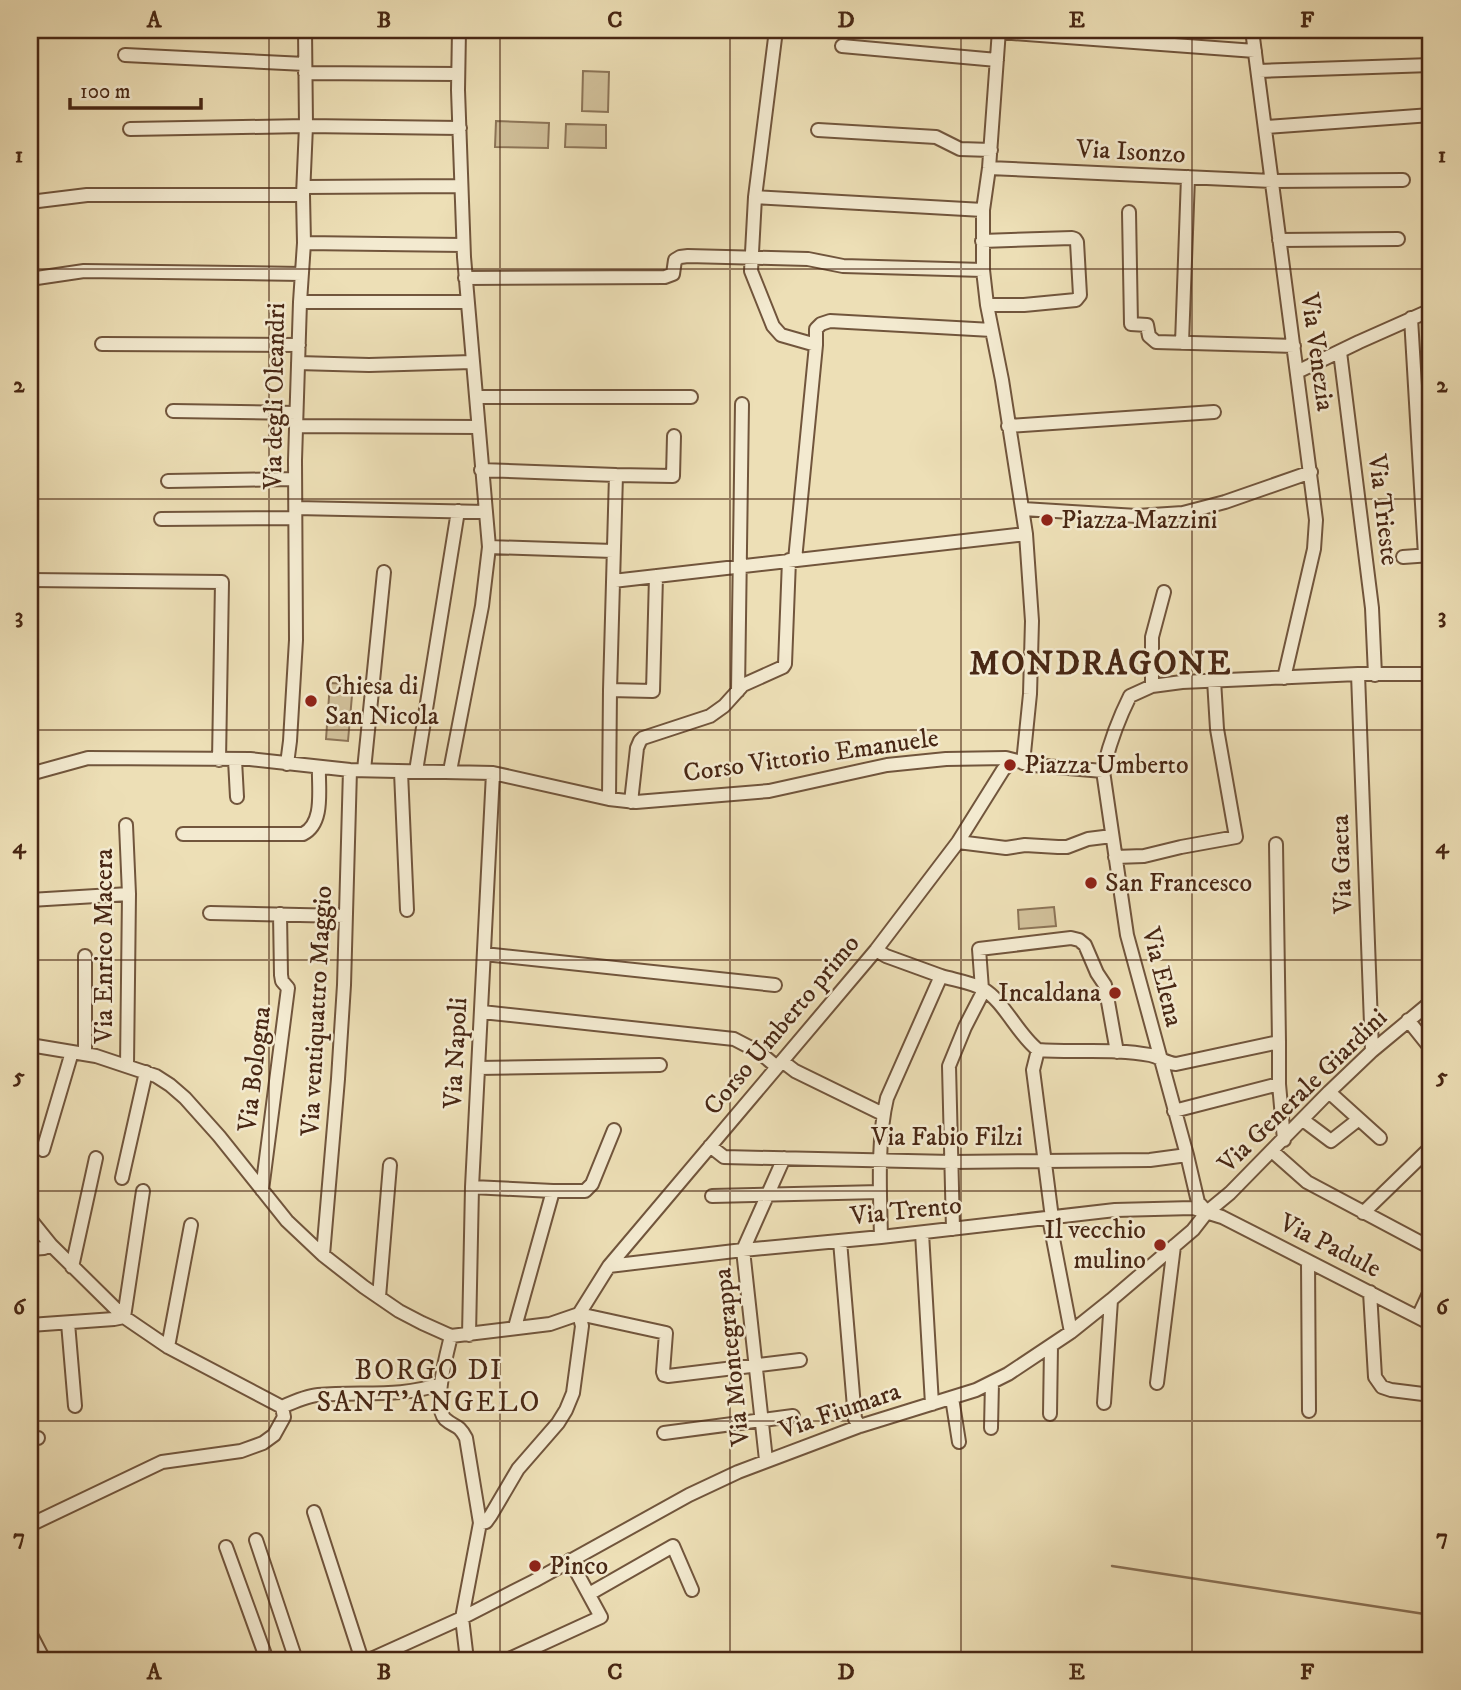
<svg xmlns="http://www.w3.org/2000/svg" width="1461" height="1690" font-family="'IM FELL DW Pica',serif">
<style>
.green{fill:#d1c09a;stroke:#8c7457;stroke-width:2}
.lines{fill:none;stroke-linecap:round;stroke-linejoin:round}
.stream{stroke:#897054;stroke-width:2.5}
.minor-casing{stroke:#71553c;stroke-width:16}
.minor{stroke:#f3ead0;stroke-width:12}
.grid{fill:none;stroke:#482714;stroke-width:2;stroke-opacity:0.55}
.poi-dot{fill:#8f2418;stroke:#f3ead0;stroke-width:2.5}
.labels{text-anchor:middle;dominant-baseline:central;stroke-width:5;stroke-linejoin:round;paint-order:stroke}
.street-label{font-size:26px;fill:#482714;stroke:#f3ead0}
.poi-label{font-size:26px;fill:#482714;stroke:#f3ead0;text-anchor:start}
.neighbourhood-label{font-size:28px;letter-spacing:2px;fill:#482714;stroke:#f3ead0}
.district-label{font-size:33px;font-weight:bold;letter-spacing:2px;fill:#482714;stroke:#f3ead0}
.neatline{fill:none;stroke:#482714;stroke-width:2.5}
.grid-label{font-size:23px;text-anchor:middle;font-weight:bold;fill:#482714}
</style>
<rect width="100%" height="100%" fill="#eddfb6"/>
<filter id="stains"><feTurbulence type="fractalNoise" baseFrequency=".00286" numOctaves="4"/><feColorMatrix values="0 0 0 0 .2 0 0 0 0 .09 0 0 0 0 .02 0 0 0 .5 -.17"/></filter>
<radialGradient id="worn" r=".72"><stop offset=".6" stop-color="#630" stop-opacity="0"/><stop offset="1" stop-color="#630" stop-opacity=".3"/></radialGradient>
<!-- green -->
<path class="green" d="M583,71L609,72L608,112L582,111Z
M496,121L549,123L548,148L495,147Z
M566,124L606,125V148L565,147Z
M330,683L353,684L348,741L326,739Z
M1054,907L1056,926L1019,929L1018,910Z"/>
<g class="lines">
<!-- stream -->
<path class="stream" d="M1112,1566L1431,1615"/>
<!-- minor casing -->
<g class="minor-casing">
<path id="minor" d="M776,30L755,197L751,271L773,326L781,335L816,345
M999,30L989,168L983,210V270L987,305L1002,380L1026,534L1032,621L1030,694L1023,763
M1252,30L1316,520L1314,549L1284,678
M999,32L1255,51
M842,46L997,60
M125,55L305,64
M1259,71L1431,65
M305,73L458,74
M1266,127L1431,115
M130,129L306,126L460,128
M818,130L936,137L960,149L991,150
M989,168L1272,181L1403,180
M304,187L461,186
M755,197L983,210
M30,202L87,195H303
M1129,212L1131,324L1147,325L1149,336L1156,342L1294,346
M1279,240L1398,239
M982,241L1072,238L1075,239L1077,242L1080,295L1076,300L1024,305H987
M304,243L463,245
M465,278L665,277L673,274L675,260L680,257L688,256L808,259L843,266L983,270
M30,279L84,271L302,274
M300,302H467
M1411,318L1425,555
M1182,343L1188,177
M102,344L299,345
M1340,352L1372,608L1375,675
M298,363L369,365L472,362
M1297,372L1359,342L1431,310
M476,397H691
M173,411L296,413
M296,426L478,427
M1008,426L1214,412
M481,470L616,475L610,690L609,799
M616,475L673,476L674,436
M168,481L295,479
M296,508L486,512
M1023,509L1137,516L1183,513L1225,502L1311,472
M161,519L295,518
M489,547L613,551
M1403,557L1431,555
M795,560L816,345V329L821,324L830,321L992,330
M30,580L222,582L219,760
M613,581L1026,534
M1358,674L1372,1051
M1152,686V637L1164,592
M610,690L653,691L656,576
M738,691L742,404
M235,760L237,797
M287,764L290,741L296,640L295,460L300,302L304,243L303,195L306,126L305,30
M364,770L384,572
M416,771L458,511
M450,771L482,606L489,547L464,257L458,90L459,30
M401,772L407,910
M30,774L88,758L250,759L350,770L493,773L609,799L636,802L769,791L887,765L946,759L1006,758L1033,765L1103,771
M631,802L637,748L640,741L643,738L710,716L724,706L743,685L783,667L785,664L789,560
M126,825L129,894L127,1066
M183,834H303C325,823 318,788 319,767
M958,842L1006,848L1025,845L1058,847H1067L1088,839L1112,836
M1276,844L1279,1042
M1115,857L1144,856L1181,847L1236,837L1217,729L1214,680
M30,900L129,894
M210,913L345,916
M876,950L886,956L941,976L887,1098C877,1140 880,1193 881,1237
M484,954L775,985
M941,976C954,980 971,982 983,989C1004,1001 1018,1035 1038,1050C1075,1053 1114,1048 1150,1055C1160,1057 1165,1063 1176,1064L1279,1042V1084L1284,1140
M982,989L979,949L1071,938L1079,940L1085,945L1097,973L1105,985L1117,1052
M482,1012L734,1039L759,1052L777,1067
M1408,1020L1428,1045
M30,1045L96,1056L156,1076L170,1085L185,1098L219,1136L287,1221L323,1255L364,1287L399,1311L422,1323L451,1336L550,1324L579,1314
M1038,1050L1033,1070L1052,1218
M85,1054V956
M782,1061L795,1071L883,1114
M478,1068L660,1065
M1329,1092L1380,1138
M1174,1111L1279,1084
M1303,1120L1331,1141L1359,1119
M710,1146L724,1157L952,1162L1150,1160L1187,1155
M43,1150L72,1052
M1272,1151L1307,1182L1431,1248
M122,1178L146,1072
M472,1187L553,1191L515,1327
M262,1190L288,988L282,981L281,975L280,914
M553,1191H585L592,1184L614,1130
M712,1196L880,1192
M1207,1212L1198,1202L1187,1155L1127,935L1103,771C1109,745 1118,720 1130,696L1152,686L1182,682L1358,674H1431
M1363,1213L1431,1147
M1049,1218L1071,1332
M30,1219L51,1245L124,1317L168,1347L282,1407
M953,1229L949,1066L965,1027L984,990
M922,1233L932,1404
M840,1241L855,1419L860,1426
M30,1249L44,1248L51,1245
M323,1255L338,1079L344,985L350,770
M1308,1261L1309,1411
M609,1266L743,1250L881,1237L1115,1210L1193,1208L1222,1217L1431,1324
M72,1267L96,1158
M1370,1292L1375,1377L1382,1387L1391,1390L1431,1395
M379,1297L390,1165
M579,1314L609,1266L876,950L958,842L1003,770L1013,760
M579,1314L666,1333L663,1372L664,1375L668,1376L800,1360
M1418,1317L1431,1289
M68,1323L75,1406
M30,1325L114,1319L124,1317L143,1191
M469,1335L472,1187L493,773
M451,1336C447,1353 432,1406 445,1419C455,1428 458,1423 466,1438L480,1523L462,1618L467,1660
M168,1347L191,1225
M1157,1383L1174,1246
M952,1398L959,1442
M1104,1403L1111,1300
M1050,1414L1051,1346
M991,1428L992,1382
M664,1433L793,1416
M30,1438H38
M766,1460L743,1250L784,1158
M314,1512L362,1660
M480,1523L486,1522L491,1515L518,1469L558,1423L566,1410L573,1393L582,1326L579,1314
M30,1525L162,1462L241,1451L263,1443L274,1435L284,1417L282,1407C293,1402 306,1396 318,1395C359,1391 401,1398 440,1384
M256,1540L296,1660
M226,1547L267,1660
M589,1594L673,1546L692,1590
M30,1633L44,1660
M369,1660L462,1618L534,1581L689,1495L738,1472L860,1426L976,1390L1008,1374L1071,1332L1111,1300L1193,1230L1207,1212L1230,1193L1329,1092L1372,1051L1431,1002
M507,1660L601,1617L570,1560"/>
</g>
<!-- minor -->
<use href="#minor" class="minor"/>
</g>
<!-- grid -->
<path class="grid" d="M269,30V1660M500,30V1660M730,30V1660M961,30V1660M1192,30V1660M30,269H1431M30,499H1431M30,730H1431M30,960H1431M30,1191H1431M30,1421H1431"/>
<!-- markers -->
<g class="poi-dot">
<circle cx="1047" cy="520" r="7"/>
<circle cx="311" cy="701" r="7"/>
<circle cx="1010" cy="765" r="7"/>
<circle cx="1091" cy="883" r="7"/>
<circle cx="1115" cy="993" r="7"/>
<circle cx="1160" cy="1245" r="7"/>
<circle cx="535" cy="1566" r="7"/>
</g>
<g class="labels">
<!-- street labels -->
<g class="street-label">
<text transform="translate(1131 152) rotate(3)">Via Isonzo</text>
<text transform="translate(1317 352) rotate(82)">Via Venezia</text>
<text transform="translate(275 396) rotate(-89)">Via degli Oleandri</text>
<text transform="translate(1383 510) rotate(83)">Via Trieste</text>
<text transform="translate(811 756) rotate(-8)">Corso Vittorio Emanuele</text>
<text transform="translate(1342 864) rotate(-92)">Via Gaeta</text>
<text transform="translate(104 946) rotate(-90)">Via Enrico Macera</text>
<text transform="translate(1162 977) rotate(76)">Via Elena</text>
<text transform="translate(317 1011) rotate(-87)">Via ventiquattro Maggio</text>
<text transform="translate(782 1025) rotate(-50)">Corso Umberto primo</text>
<text transform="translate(456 1053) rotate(-87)">Via Napoli</text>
<text transform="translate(255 1069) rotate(-83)">Via Bologna</text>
<text transform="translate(1303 1091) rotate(-44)">Via Generale Giardini</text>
<text x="947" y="1137">Via Fabio Filzi</text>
<text transform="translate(906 1211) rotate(-6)">Via Trento</text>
<text transform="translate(1330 1246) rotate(27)">Via Padule</text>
<text transform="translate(732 1357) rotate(-96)">Via Montegrappa</text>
<text transform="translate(840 1411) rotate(-19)">Via Fiumara</text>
</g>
<!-- poi labels -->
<g class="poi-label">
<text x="1061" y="520">Piazza Mazzini</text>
<text x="325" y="686">Chiesa di<tspan x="325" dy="30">San Nicola</tspan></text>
<text x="1024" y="765">Piazza Umberto</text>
<text x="1105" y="883">San Francesco</text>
<text x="1101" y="993" text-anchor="end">Incaldana</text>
<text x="1146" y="1230" text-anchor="end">Il vecchio<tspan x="1146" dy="30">mulino</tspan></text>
<text x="549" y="1566">Pinco</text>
</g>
<!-- neighbourhood labels -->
<g class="neighbourhood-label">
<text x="429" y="1370">BORGO DI<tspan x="429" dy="32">SANT'ANGELO</tspan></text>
</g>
<!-- district labels -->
<g class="district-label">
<text x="1101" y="664">MONDRAGONE</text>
</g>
</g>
<!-- margin -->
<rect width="1461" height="1690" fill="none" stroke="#eddfb6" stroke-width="77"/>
<!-- scale -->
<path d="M70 98v10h131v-10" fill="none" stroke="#482714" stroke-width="3.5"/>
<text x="80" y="98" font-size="21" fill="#482714" stroke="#f3ead0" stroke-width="5" paint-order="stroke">100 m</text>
<rect x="38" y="38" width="1384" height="1614" class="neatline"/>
<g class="grid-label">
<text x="154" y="27">A</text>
<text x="384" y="27">B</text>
<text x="615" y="27">C</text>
<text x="846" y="27">D</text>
<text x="1077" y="27">E</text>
<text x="1307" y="27">F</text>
<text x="19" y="162">1</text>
<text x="1442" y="162">1</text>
<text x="19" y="392">2</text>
<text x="1442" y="392">2</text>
<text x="19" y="623">3</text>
<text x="1442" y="623">3</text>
<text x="19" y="853">4</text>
<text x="1442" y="853">4</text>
<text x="19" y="1083">5</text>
<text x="1442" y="1083">5</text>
<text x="19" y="1314">6</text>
<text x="1442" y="1314">6</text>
<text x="19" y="1544">7</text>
<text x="1442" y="1544">7</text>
<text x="154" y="1679">A</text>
<text x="384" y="1679">B</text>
<text x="615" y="1679">C</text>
<text x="846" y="1679">D</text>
<text x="1077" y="1679">E</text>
<text x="1307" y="1679">F</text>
</g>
<rect width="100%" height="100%" filter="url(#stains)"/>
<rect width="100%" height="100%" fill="url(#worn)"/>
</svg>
